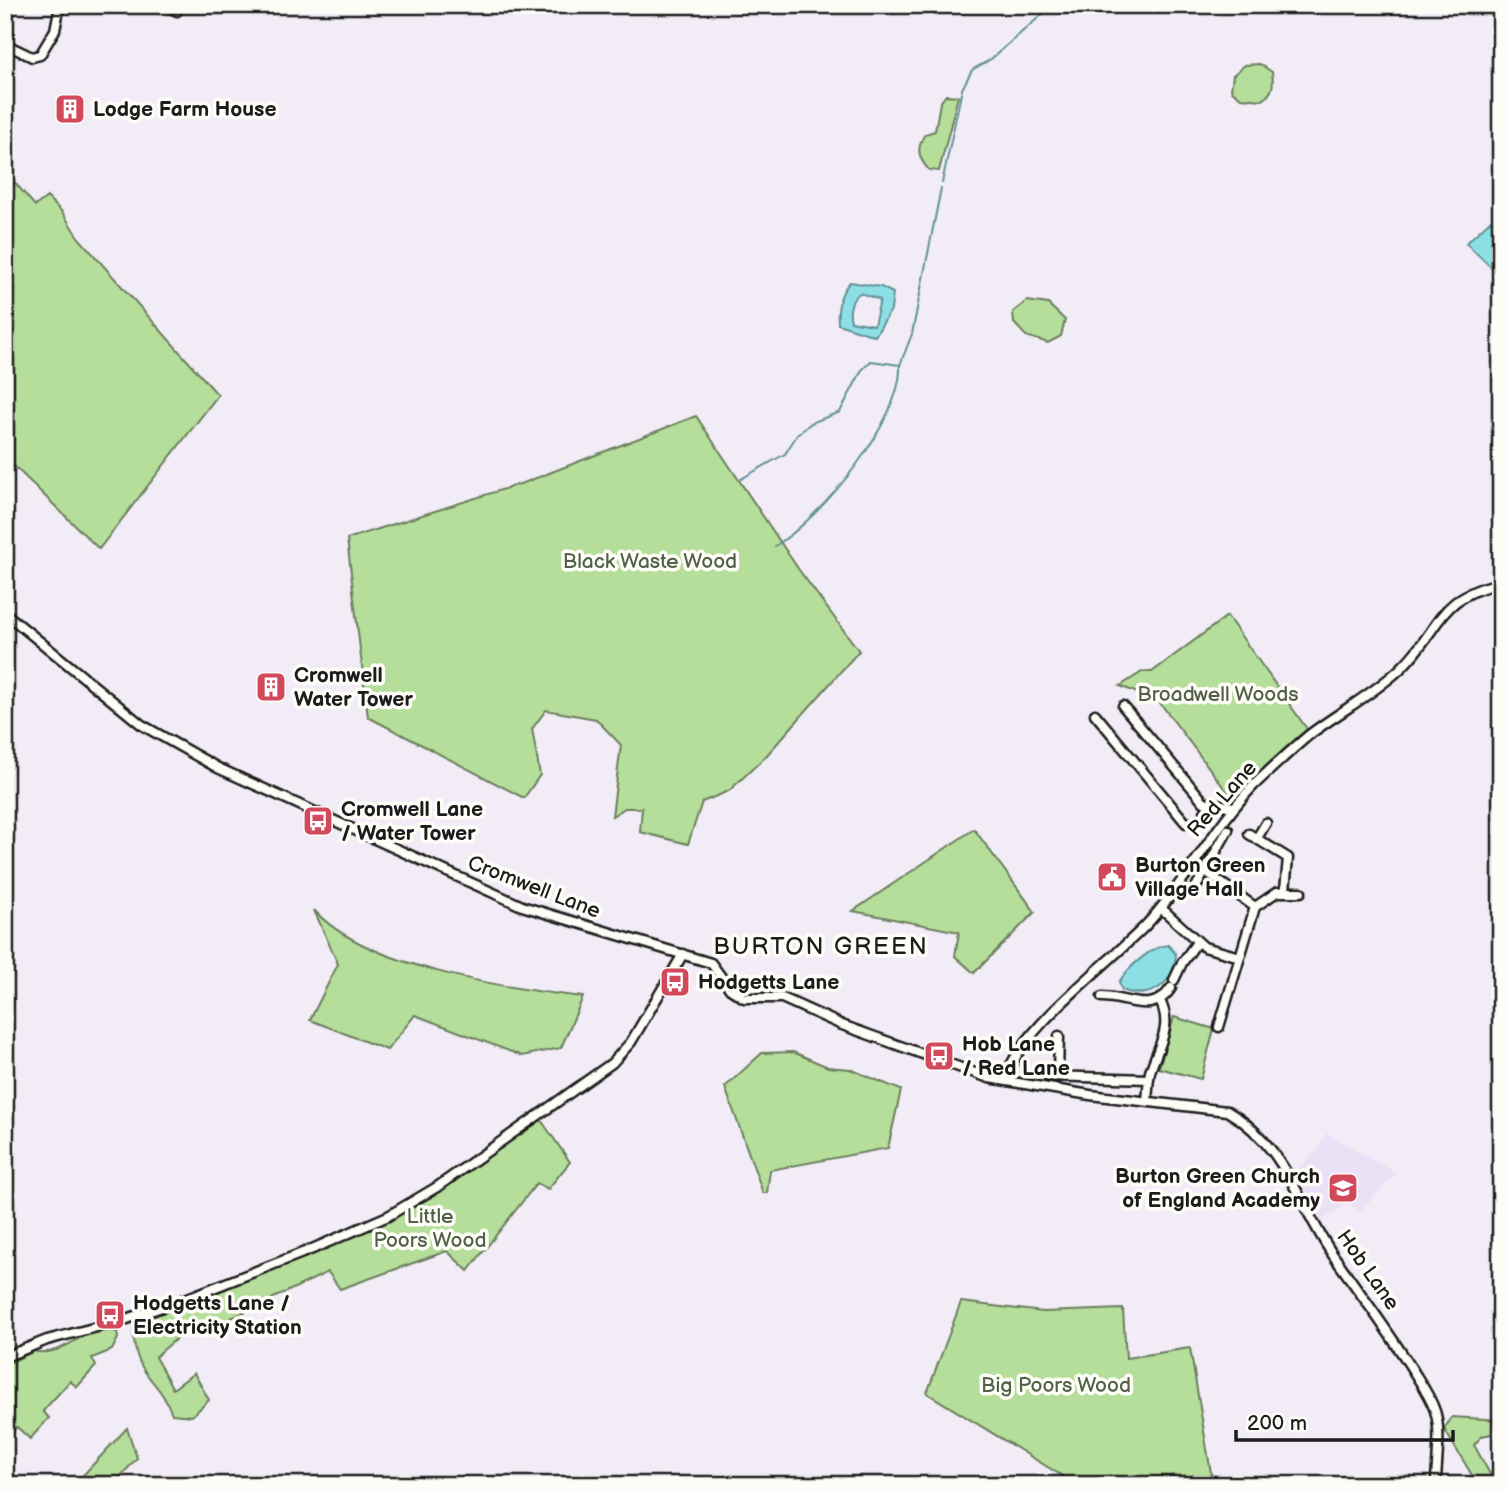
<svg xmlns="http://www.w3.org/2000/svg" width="1506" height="1490" font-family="'Balsamiq Sans',sans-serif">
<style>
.built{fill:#eae1f7}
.green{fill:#b6de9b;stroke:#697d5c;stroke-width:2}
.water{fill:#8ddfe6;stroke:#609195;stroke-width:2;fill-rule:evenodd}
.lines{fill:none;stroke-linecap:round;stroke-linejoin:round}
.stream{stroke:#609195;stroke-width:2}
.minor-casing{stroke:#1c1c1c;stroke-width:13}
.minor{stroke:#fdfcf7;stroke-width:8}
.labels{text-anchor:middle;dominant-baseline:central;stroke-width:7;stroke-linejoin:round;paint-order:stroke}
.poi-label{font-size:21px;font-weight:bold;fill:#1c1c1c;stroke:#fdfcf7;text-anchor:start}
.park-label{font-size:21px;fill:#526048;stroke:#fdfcf7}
.street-label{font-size:21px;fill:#1c1c1c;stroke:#fdfcf7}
.quarter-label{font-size:24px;letter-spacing:2px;fill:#1c1c1c;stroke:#fdfcf7}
</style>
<rect width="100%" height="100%" fill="#f2ecf7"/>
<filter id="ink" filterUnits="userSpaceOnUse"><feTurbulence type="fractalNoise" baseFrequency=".0143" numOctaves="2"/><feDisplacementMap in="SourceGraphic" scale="14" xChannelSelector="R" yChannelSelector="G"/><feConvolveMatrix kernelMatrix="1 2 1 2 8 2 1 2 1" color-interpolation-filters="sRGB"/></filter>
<g filter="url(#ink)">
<!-- built -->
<path class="built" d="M1327,1133L1396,1173L1359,1212L1348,1203L1321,1221L1295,1171L1315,1153Z"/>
<!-- green -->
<path class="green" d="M1260,64L1272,72C1274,85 1273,92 1263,100L1241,98L1231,90L1233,75L1245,65Z
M946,95L958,96L939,171L929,170C918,158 916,148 925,134L935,131L940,103Z
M5,171L35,206L47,197L62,212L78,237L218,395L99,549L5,457Z
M1027,301L1048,304L1065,320L1061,336L1048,343L1026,336L1014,323L1013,312Z
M696,416L799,570L859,651L766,756L729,791L702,802L688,844L640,832L642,808H625L612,816L621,745L596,719L546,710L532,729L540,775L524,798L368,717L347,539L526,482Z
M1227,616L1307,729L1231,797L1154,695L1140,694L1120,686L1142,672H1152Z
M974,829L1035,912L974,973L955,956L959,932L853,911Z
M314,910C364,967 510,989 583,997L561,1048L522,1056L415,1015L387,1050L310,1020L338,964Z
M1174,1017L1214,1029L1201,1079L1159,1068Z
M793,1052L828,1067L850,1069L901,1090L888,1148L770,1170L767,1193H763L725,1087L762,1053Z
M539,1117L570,1162L548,1189L537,1183L468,1271L447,1251L340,1289L328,1272L236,1316L177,1338L155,1357L173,1389L194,1373L209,1400L192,1416L172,1414C158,1376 135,1379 133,1329L147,1319L358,1235L441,1192Z
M961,1302L1043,1312L1123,1309L1126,1358L1190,1348L1213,1485H1077L927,1393Z
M110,1330L117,1332L118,1338L112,1350L92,1358L96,1366L77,1387L70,1381L43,1411L49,1418L30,1439L17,1427L5,1439V1365L34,1351C53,1357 71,1342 87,1334C93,1331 103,1331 110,1330Z
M1452,1417L1501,1420V1432L1482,1436L1474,1445L1496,1485H1478L1444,1429Z
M127,1428L137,1458L113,1485H74Z"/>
<!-- water -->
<path class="water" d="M1501,211V274L1499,275L1466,243Z
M850,282L881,287L893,293L891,310L875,336L838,324C837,309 839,293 850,282ZM860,293L880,300L874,325L851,321C848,311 851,298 860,293Z
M1168,945L1176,954C1174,985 1150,1001 1122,990L1119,982C1128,968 1151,946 1168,945Z"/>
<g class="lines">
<!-- stream -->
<path class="stream" d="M942,183L962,89L972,70L991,59L1053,5
M741,479L785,454L797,435L811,423L840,412L862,370L871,361L900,365L912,334L941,188
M775,546C820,519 903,420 900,365"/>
<!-- minor casing -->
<g class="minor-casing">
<path id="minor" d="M166,5L177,11
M5,44L32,57L40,55L55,30L60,5
M5,613L142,725L218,768L522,906L711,963L730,989L744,998H782L842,1025L989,1078L1090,1095L1227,1111C1285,1144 1298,1204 1333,1255C1360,1293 1387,1329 1412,1369C1420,1382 1430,1396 1435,1411C1442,1433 1436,1462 1436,1485
M1123,706L1204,802L1234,807
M1095,714L1186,823H1198L1212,802
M1249,834L1288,858L1285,890
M1257,838L1266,823
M1206,872L1255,907
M1196,887L1228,830
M1161,908L1204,947L1240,957
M1174,980L1182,963L1197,942
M1102,997C1128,997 1153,1016 1171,988
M1219,1027L1255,907L1277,892H1301
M1058,1074L1059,1036
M1048,1076L1149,1079
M1005,1080C1019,1029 1109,964 1147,924C1187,881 1213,828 1254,785C1272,768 1290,751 1309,735C1339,712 1372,695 1400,669C1442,629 1435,597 1501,583
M1147,1101C1148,1092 1148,1082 1150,1072C1157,1048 1174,1027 1160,1001
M5,1357L47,1340L124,1320L185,1299L310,1250L388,1216L437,1187L612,1063L631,1042L683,954"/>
</g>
<!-- minor -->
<use href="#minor" class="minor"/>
</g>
</g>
<!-- icons -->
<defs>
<g id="building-square" transform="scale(1.575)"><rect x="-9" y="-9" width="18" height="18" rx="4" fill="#d1495b" stroke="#fdfcf7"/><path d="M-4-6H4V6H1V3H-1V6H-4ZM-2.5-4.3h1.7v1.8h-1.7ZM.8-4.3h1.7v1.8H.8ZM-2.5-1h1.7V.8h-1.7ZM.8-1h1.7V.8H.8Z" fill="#fff"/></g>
<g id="bus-square" transform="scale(1.575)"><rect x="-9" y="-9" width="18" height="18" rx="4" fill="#d1495b" stroke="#fdfcf7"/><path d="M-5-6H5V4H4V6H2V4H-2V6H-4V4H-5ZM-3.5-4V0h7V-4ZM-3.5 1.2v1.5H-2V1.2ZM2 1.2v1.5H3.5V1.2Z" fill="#fff"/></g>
<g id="civic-square" transform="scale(1.575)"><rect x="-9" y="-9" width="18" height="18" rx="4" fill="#d1495b" stroke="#fdfcf7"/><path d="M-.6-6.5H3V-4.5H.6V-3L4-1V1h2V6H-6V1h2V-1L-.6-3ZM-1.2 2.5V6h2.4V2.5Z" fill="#fff"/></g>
<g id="school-square" transform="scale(1.575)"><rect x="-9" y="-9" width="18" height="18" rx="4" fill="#d1495b" stroke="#fdfcf7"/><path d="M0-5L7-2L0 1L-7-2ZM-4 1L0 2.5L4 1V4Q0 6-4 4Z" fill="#fff"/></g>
</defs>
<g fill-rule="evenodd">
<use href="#building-square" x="70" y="109"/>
<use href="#building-square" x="271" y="687"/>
<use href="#bus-square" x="318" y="821"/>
<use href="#civic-square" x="1112" y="877"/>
<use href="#bus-square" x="675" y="982"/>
<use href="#bus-square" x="939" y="1056"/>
<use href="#school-square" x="1343" y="1188"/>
<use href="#bus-square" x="110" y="1315"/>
</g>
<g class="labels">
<!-- poi labels -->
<g class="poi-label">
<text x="93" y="109">Lodge Farm House</text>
<text x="294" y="675">Cromwell<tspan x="294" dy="24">Water Tower</tspan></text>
<text x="341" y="809">Cromwell Lane<tspan x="341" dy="24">/ Water Tower</tspan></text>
<text x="1135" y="865">Burton Green<tspan x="1135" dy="24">Village Hall</tspan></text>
<text x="698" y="982">Hodgetts Lane</text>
<text x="962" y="1044">Hob Lane<tspan x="962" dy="24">/ Red Lane</tspan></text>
<text x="1320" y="1176" text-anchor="end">Burton Green Church<tspan x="1320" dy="24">of England Academy</tspan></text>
<text x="133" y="1303">Hodgetts Lane /<tspan x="133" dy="24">Electricity Station</tspan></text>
</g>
<!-- park labels -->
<g class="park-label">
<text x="650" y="561">Black Waste Wood</text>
<text x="1218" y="694">Broadwell Woods</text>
<text x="430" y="1216">Little<tspan x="430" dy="24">Poors Wood</tspan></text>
<text x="1056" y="1385">Big Poors Wood</text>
</g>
<!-- street labels -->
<g class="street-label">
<text transform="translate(1222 799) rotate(-49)">Red Lane</text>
<text transform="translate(534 887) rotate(21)">Cromwell Lane</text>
<text transform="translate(1368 1270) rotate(55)">Hob Lane</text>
</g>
<!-- quarter labels -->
<g class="quarter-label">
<text x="821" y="946">BURTON GREEN</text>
</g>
</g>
<!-- margin -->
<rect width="1506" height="1490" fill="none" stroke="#fdfcf7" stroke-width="28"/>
<rect x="14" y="14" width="1478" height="1462" fill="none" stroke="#1c1c1c" stroke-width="2.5" filter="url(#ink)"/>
<!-- scale -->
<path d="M1236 1430v10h217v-10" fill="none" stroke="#1c1c1c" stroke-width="3.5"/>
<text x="1247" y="1430" font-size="21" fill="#1c1c1c" stroke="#fdfcf7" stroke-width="5" paint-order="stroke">200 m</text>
</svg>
